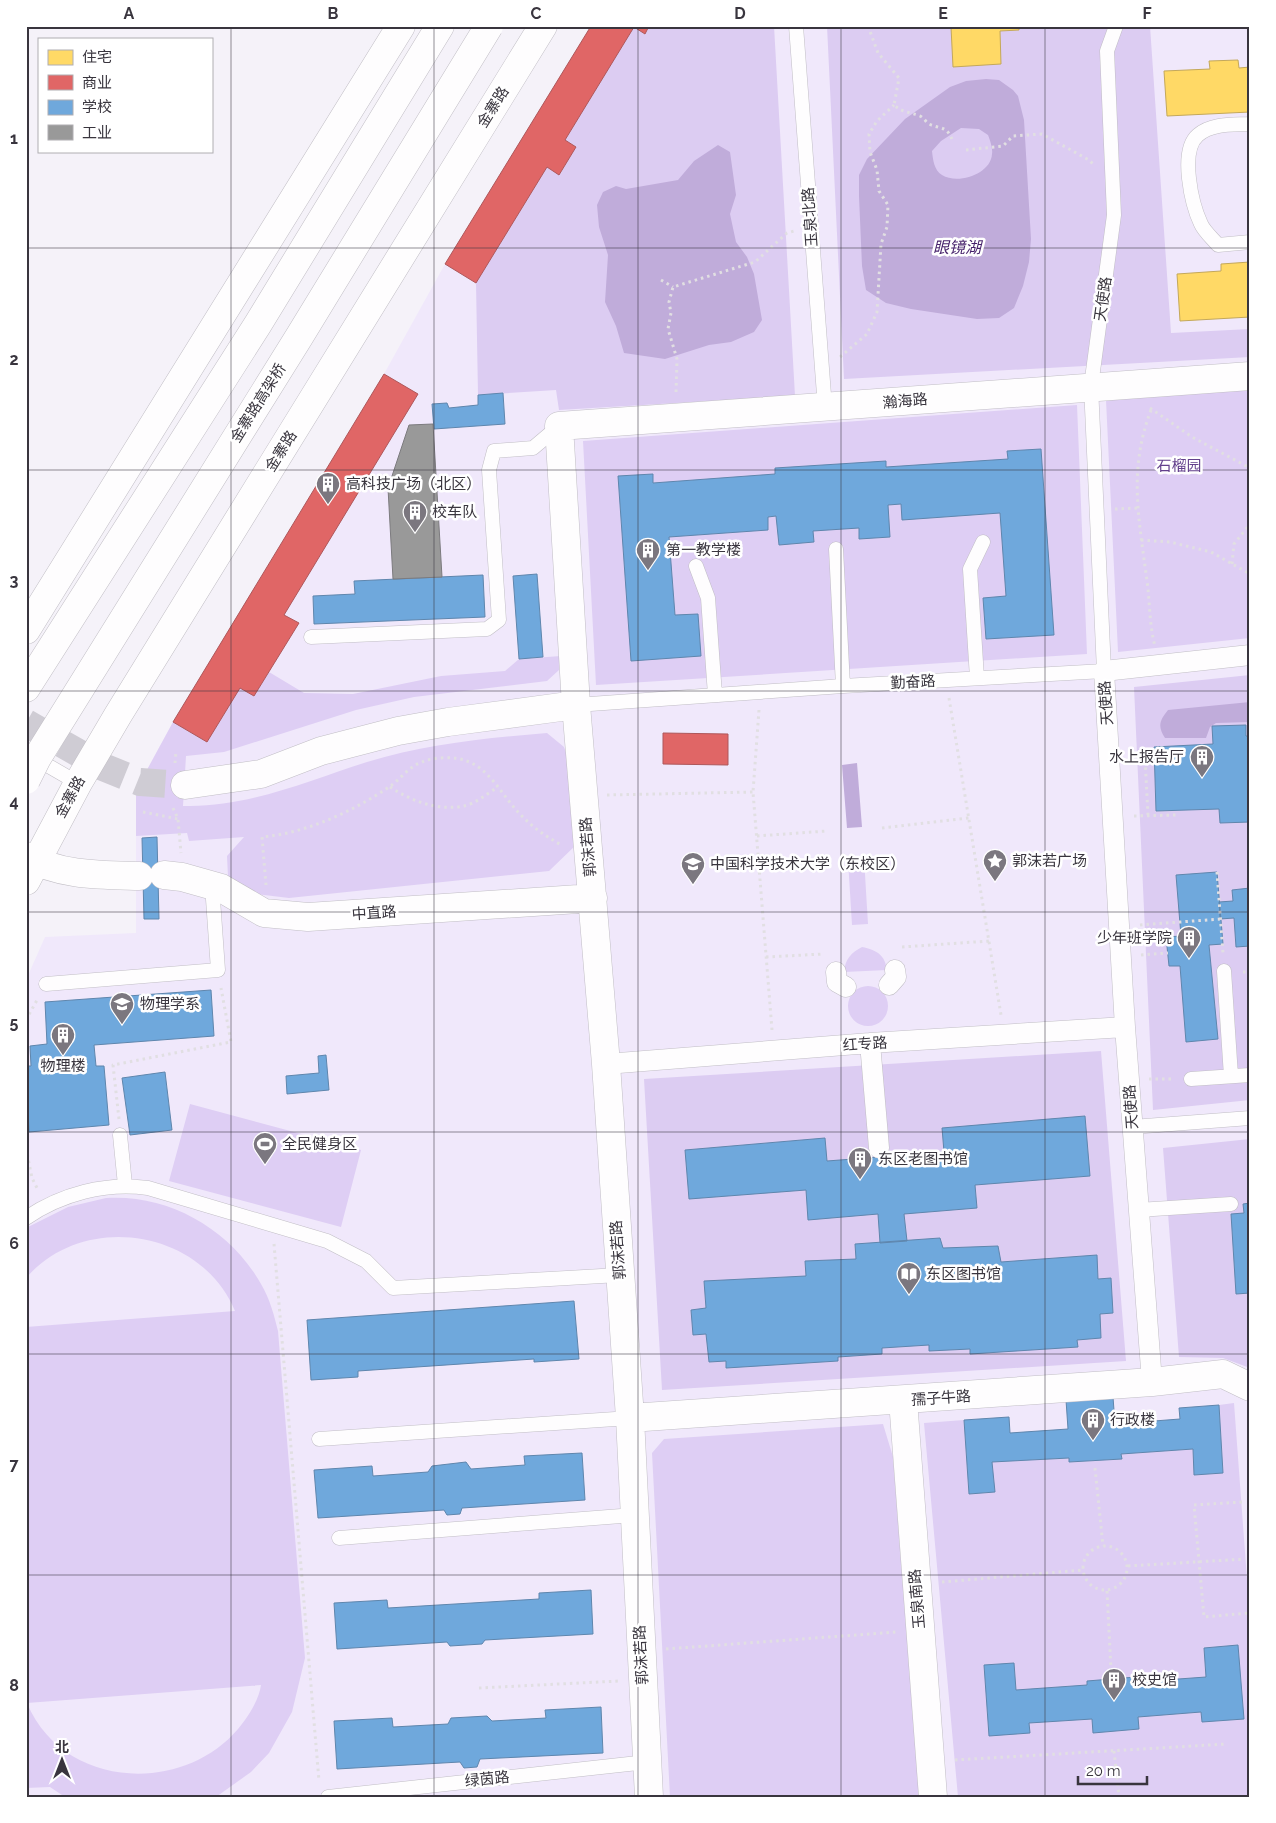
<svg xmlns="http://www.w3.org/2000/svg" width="1276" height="1823" font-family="Raleway,'Noto Sans SC',sans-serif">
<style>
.built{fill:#f0e8fb}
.green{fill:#decef4;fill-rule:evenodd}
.forest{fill:#dcccf2}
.water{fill:#c0acda;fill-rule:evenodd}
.homes{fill:#ffd966;stroke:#c4a85a}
.shops{fill:#e06666;stroke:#ae575a}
.schools{fill:#6fa8dc;stroke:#5f86ad}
.industry{fill:#999;stroke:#7c7b7e}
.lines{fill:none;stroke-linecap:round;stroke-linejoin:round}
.minor-tunnel{stroke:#cfccd4;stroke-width:28;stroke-dasharray:28 14;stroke-linecap:butt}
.service-casing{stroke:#c1bec5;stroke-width:15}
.pedestrian-casing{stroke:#c1bec5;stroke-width:21}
.minor-casing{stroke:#c1bec5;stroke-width:29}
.trunk-casing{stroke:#c1bec5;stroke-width:29}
.path{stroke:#e1dfe2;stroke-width:3;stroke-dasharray:2.5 4;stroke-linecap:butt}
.service{stroke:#fefdfe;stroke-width:14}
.pedestrian{stroke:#fefdfe;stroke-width:20}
.minor{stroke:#fefdfe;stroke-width:28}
.trunk{stroke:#fefdfe;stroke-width:28}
.trunk-bridge-casing{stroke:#c1bec5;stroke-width:29;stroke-linecap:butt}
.trunk-bridge{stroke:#fefdfe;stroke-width:28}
.grid{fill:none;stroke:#39353e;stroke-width:1;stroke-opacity:0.55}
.labels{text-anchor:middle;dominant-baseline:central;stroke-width:5;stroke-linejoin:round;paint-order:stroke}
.street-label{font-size:15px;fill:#39353e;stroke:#fff}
.park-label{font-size:15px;fill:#63408c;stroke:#fff}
.poi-label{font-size:15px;fill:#39353e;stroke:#fff;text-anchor:start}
.water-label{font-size:16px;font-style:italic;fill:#441f69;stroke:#fff}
.neatline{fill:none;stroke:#39353e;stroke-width:2}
.grid-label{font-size:16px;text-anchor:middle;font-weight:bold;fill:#39353e}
</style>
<rect width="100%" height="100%" fill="#f5f2f9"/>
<!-- built -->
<path class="built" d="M591,26H1250V1797H26V980L45,937L136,933V790L173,722L384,374L445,264Z"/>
<!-- green -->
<path class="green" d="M1250,390V638L1118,652L1106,400Z
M1077,405L1087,654L596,685L583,441Z
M561,656L559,670L547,681L414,697L356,710L224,752L186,756L183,806C247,808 307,781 367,762C426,744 486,738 547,733L564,747L569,761L577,844L549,871L289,898L249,893L228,877L227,856L244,837L189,841L187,833L136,836V790L173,722L207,742L240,688L254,696L269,672L304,693L353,694L441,676L505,671L519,659Z
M864,858L868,924L852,925L848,860Z
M862,947C877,950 885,955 887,970L844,972C845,959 851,953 862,947Z
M848 1006a20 20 0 1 1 40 0a20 20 0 1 1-40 0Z
M190,1104L361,1150L341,1227L169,1181Z
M106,1198C169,1194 230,1229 261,1284C270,1299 274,1315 278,1331L305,1658L292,1712L269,1753L251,1772L216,1797H65L50,1787L26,1788V1327L235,1311C201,1229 84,1211 26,1278V1228L68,1207ZM261,1685C259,1700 248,1717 238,1729C182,1795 63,1789 27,1703Z
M1234,1403L1250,1620V1797H958L924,1423L964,1420L969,1494L994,1492L992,1462L1069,1458V1462L1122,1459L1121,1454L1193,1449L1194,1475L1223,1473L1219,1405Z
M883,1424L893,1457L919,1797H670L652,1453L664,1439Z"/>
<!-- forest -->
<path class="forest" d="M649,26H774L795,396L559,410L556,390L478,395L476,283L547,167L560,174L576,147L565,140L634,27L645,34Z
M827,26H1150L1171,333L1250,329V357L844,379Z
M1250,675V1100L1153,1110L1134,687Z
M1101,1051L1126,1361L662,1390L644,1079Z
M1250,1139V1368L1223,1358L1179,1357L1163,1148Z"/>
<!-- water -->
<path class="water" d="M986,79L999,80L1013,90L1018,96L1024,120L1031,239L1029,262L1023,286L1014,308L999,318L977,319L911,309L886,303L866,290L862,266L859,196V175L867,159L905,119L950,87L966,81ZM961,128L979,129L988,135C990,140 993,149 992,154C991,174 958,185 942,175C934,170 933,160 932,151L941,141Z
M718,145L730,152L736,195L730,214L736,242L747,257L754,274L762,320L754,332L731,342L709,345L665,359L624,353L616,326L605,302L608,255L599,227L597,205L603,192L616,186L626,189L678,180L694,161Z
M1250,702V722L1216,723L1210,727L1206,738H1165C1157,726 1160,720 1168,710Z
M857,763L862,827L847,828L842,765Z"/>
<!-- homes -->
<path class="homes" d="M1019,26V30L1000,31L1001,64L953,67L951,27Z
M1238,60L1239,68L1250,67V112L1167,116L1164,71L1210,69L1209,61Z
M1250,262V317L1180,321L1177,274L1221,271V264Z"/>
<!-- shops -->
<path class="shops" d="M591,26H649L645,34L634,27L565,140L576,147L559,175L547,167L476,283L445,264Z
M384,374L418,394L284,615L299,623L254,696L240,688L207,742L173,722Z
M663,733L728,734V765L663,764Z"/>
<!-- schools -->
<path class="schools" d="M503,393L505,424L434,429L432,404L447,403L449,408L478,405V395Z
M1041,449L1054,635L986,639L983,598L1006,596L1000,513L902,520L901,504L888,505L890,537L859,539V528L813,531L814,542L779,545L776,516L768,517V530L669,537L675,615L698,614L701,656L631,661L618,476L653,474V483L775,474V468L886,461V467L1008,459L1007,451Z
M537,574L543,657L519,659L513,576Z
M483,575L485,617L314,624L313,596L355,594L354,581Z
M1246,725V736H1250V822L1220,823L1219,809L1156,811L1154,747L1213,744L1212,726Z
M157,837L159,919H144L142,838Z
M1217,872L1223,944L1209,945L1218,1039L1186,1042L1180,966H1169L1166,937L1181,936L1176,875Z
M1250,888V946L1236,947L1234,918L1220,919L1219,902L1233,901L1232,890Z
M211,990L214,1036L94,1045L96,1066H104L109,1125L29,1132L26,1066H31L30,1046L47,1044L45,1002Z
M326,1055L329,1090L287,1094L286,1076L319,1073L318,1056Z
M165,1072L172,1130L130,1135L122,1078Z
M1085,1116L1090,1176L975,1185L977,1208L904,1214L907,1241L880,1243L878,1214L808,1220L806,1190L689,1199L685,1150L825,1138L827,1161L944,1152L942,1128Z
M1250,1203V1293L1236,1294L1231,1214L1244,1213L1243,1204Z
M940,1238L943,1248L998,1246L1001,1262L1097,1255L1098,1279L1111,1278L1113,1313L1100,1314L1101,1338L1077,1340L1078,1347L970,1354V1349L929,1351V1345L882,1348V1354L838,1357V1361L726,1368V1361L709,1362L706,1334L693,1335L691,1310L706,1308L704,1281L806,1276L805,1261L856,1259L855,1244Z
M574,1301L579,1359L534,1362V1359L358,1371V1377L311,1380L307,1320Z
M1113,1397L1115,1424L1180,1419L1179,1408L1219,1405L1223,1473L1194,1475L1193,1449L1121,1454L1122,1459L1069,1462V1458L992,1462L995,1492L969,1494L964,1420L1009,1417L1010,1433L1068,1429L1066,1400Z
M582,1453L585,1500L462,1508L460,1514L447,1515L444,1510L318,1518L314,1470L372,1466L373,1476L428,1472L432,1466L466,1462L471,1469L525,1465L524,1456Z
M591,1590L593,1634L485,1640L482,1644L450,1646L447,1642L337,1649L334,1603L387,1600L388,1608L539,1599V1593Z
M1238,1645L1244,1719L1202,1722L1201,1712L1138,1717L1139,1729L1093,1733L1092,1719L1029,1723L1030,1733L989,1736L984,1665L1014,1663L1016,1690L1087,1685V1681L1136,1677L1137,1682L1206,1677L1204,1648Z
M601,1707L603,1753L480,1759L477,1767L464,1768L460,1762L337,1769L334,1721L392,1718L393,1727L448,1724L451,1718L487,1716L492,1721L546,1718L545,1710Z"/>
<!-- industry -->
<path class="industry" d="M433,424L442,577L393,579L388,488L409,425Z"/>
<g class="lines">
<!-- minor-tunnel -->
<path class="minor-tunnel" d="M26,723L103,767L140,782L185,785"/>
<!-- service casing -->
<g class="service-casing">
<path id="service" d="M796,26L825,408
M1250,124C1233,125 1212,123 1198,135C1179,151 1192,205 1201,224C1204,231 1212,238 1218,245L1250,242
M836,549L843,686
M696,566L708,598L715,695
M311,637L487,629L499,620L489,470L494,451L533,448L559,426
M977,678L970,569L983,542
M576,705L843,686L1104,671L1091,386L1114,215L1107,51L1116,26
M33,757L78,783
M1224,971L1231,1076
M46,984L218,970L212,885
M1191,1079L1250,1075
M1132,1127L1250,1118
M120,1135L125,1185
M1138,1210L1231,1204
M26,1218C61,1194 106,1182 148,1188L327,1241L366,1261L393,1288L619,1275
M319,1439L630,1418
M339,1538L634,1515
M328,1797L647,1762"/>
</g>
<!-- pedestrian casing -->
<g class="pedestrian-casing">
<path id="pedestrian" d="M836,972L837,982L846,987
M889,985L896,977L895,970
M870,1043L879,1148
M606,1064L870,1043L1125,1027
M1152,1382L1125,1027L1104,671L1250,655"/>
</g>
<!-- minor casing -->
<g class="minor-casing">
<path id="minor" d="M185,785L261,774L321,751L398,731L448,722L576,705
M26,856C60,876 101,875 139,876
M164,875L182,877L221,888L264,913L308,917L593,898
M903,1400L933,1797
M630,1418L1152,1382L1223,1374L1250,1387
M649,1797L630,1418L606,1064L576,705L559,426L1250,376"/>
</g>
<!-- trunk casing -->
<g class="trunk-casing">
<path id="trunk" d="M26,630L401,26
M26,688L258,324L440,26
M26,881L78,783L118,715L543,26"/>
</g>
<!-- path -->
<path class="path" d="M868,26L878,53L899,78L894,105C903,113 910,112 920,116C924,118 926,122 929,124C942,130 947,125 953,142
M966,150L1003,146L1013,136L1042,134L1089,160L1094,165
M661,280L673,287
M840,357L867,334L877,312L881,244L887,227L888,205L879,191L877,170L870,152L869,134L877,121L894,105
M676,392L677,359L668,329L671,313L669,302L673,287L755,262L787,233L794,231
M1150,408L1192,437L1250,468
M1151,410C1128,470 1139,519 1147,581C1150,602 1149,624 1155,646
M1115,509L1138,508
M1141,540L1170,542L1211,552L1250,574
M1232,564L1234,544L1250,524
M949,698L1001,1015
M759,710L753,792L772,1030
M1129,757L1142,756L1145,758L1148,815
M175,763L176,751
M390,787C412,801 436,811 464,806C475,804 488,793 498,787
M607,795L753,792
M173,808L178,819L181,853
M143,812L178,819
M1134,816L1178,815
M882,828L969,818
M757,836L827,831
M1217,872L1223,953
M266,885L262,837C306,833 352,812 389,787C400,780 408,767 422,762C433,757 455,756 467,761C491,770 503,797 520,814C533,828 547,837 563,846
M1140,925L1220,919
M902,947L989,941
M1141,955L1168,953
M766,957L823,954
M1243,972H1250
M26,1020L37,1000
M1149,1079H1175
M119,1119L113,1065L231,1042L221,988
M26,1148L32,1178L38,1190
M274,1244L319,1781
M1095,1468L1103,1546
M1242,1502L1194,1505L1204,1617L1249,1613
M1083 1568a22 22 0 1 1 44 0a22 22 0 1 1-44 0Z
M1128,1566L1245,1559
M942,1582L1083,1570
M1107,1591L1111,1670
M666,1649L897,1632
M479,1688L619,1681
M1114,1751L1119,1797
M955,1760L1227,1744"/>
<!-- service -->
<use href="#service" class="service"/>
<!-- pedestrian -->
<use href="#pedestrian" class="pedestrian"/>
<!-- minor -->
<use href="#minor" class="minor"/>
<!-- trunk -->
<use href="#trunk" class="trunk"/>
<!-- trunk-bridge casing -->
<g class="trunk-bridge-casing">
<path id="trunk-bridge" d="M26,780L37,758L299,337L489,26"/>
</g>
<!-- trunk-bridge -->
<use href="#trunk-bridge" class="trunk-bridge"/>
</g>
<!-- grid -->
<path class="grid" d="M231,26V1797M434,26V1797M638,26V1797M841,26V1797M1045,26V1797M26,248H1250M26,470H1250M26,691H1250M26,912H1250M26,1132H1250M26,1354H1250M26,1575H1250"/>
<!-- icons -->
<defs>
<g id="building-pin" transform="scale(1.25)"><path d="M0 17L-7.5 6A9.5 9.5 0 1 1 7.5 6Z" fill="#7b777f" stroke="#fff"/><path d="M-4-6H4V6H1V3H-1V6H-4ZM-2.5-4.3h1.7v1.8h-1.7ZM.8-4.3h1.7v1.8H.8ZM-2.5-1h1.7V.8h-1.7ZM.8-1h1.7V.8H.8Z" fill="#fff"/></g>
<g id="sight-pin" transform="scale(1.25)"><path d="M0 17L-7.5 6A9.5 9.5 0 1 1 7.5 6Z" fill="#7b777f" stroke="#fff"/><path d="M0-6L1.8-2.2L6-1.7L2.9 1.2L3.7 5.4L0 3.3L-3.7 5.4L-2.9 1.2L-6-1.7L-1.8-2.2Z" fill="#fff"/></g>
<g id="university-pin" transform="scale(1.25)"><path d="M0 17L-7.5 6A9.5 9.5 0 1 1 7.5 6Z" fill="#7b777f" stroke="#fff"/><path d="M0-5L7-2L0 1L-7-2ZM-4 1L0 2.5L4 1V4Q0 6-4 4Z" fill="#fff"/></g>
<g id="stadium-pin" transform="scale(1.25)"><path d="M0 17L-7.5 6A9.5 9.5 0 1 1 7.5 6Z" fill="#7b777f" stroke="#fff"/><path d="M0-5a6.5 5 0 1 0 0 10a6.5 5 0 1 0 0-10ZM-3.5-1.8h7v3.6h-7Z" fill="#fff"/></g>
<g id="library-pin" transform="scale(1.25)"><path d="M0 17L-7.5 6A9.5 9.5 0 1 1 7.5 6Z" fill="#7b777f" stroke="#fff"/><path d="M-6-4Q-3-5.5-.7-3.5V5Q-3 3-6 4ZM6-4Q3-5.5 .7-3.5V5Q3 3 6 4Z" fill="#fff"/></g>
</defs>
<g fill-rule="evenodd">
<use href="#building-pin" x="328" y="484"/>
<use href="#building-pin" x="415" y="512"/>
<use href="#building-pin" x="648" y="550"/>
<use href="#building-pin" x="1202" y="757"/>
<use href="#sight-pin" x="995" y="861"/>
<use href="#university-pin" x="693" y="864"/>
<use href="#building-pin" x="1189" y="938"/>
<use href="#university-pin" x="122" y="1004"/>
<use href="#building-pin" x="63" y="1035"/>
<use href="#stadium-pin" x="265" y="1144"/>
<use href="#building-pin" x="860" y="1159"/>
<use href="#library-pin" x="909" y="1274"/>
<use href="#building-pin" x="1093" y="1420"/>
<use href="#building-pin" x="1114" y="1680"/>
</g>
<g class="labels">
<!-- street labels -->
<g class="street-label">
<text transform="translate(493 107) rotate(-58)">金寨路</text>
<text transform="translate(810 217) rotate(-94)">玉泉北路</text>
<text transform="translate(1103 299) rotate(-82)">天使路</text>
<text transform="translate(905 401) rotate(-5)">瀚海路</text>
<text transform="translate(258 403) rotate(-58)">金寨路高架桥</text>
<text transform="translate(281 451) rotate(-58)">金寨路</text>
<text transform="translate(913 682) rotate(-3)">勤奋路</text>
<text transform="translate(1106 703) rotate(-94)">天使路</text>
<text transform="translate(70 797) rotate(-61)">金寨路</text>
<text transform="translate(588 847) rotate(-95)">郭沫若路</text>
<text transform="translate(374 913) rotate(-4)">中直路</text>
<text transform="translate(865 1044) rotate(-4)">红专路</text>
<text transform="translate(1131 1107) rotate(-94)">天使路</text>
<text transform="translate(618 1250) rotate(-94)">郭沫若路</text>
<text transform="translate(941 1398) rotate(-4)">孺子牛路</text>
<text transform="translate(917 1599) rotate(-95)">玉泉南路</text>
<text transform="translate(641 1655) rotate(-93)">郭沫若路</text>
<text transform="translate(487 1779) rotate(-6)">绿茵路</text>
</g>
<!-- park labels -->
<g class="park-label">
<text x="1179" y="466">石榴园</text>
</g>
<!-- poi labels -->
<g class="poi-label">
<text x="346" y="484">高科技广场（北区）</text>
<text x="432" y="512">校车队</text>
<text x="666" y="550">第一教学楼</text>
<text x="1184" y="757" text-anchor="end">水上报告厅</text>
<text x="1012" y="861">郭沫若广场</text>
<text x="710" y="864">中国科学技术大学（东校区）</text>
<text x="1172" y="938" text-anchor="end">少年班学院</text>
<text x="140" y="1004">物理学系</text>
<text x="63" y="1066" text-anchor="middle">物理楼</text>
<text x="282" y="1144">全民健身区</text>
<text x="878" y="1159">东区老图书馆</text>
<text x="926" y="1274">东区图书馆</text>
<text x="1110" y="1420">行政楼</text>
<text x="1132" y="1680">校史馆</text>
</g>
<!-- water labels -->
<g class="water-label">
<text x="957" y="247">眼镜湖</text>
</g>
</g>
<!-- border -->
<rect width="1276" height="1823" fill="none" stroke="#ffffff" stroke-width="55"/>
<!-- legend -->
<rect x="38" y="38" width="175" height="115" fill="#ffffff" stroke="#b0aeb2"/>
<rect x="48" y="50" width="25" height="15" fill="#ffd966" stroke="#b0aeb2"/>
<text x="82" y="62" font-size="15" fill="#39353e">住宅</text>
<rect x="48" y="75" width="25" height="15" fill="#e06666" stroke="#b0aeb2"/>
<text x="82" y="88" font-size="15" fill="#39353e">商业</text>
<rect x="48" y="100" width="25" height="15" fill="#6fa8dc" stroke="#b0aeb2"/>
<text x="82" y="112" font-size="15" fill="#39353e">学校</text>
<rect x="48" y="125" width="25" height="15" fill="#999999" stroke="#b0aeb2"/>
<text x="82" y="138" font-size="15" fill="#39353e">工业</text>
<!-- north arrow -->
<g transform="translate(62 1760)" stroke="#ffffff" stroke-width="4" paint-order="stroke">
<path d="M0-4L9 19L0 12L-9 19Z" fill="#39353e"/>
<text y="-8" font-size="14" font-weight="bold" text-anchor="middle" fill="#39353e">北</text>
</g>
<!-- scale -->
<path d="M1078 1776v8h69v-8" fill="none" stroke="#39353e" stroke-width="2.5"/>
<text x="1086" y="1776" font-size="15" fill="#39353e" stroke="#ffffff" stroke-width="4" paint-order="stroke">20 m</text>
<rect x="28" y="28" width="1220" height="1768" class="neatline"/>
<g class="grid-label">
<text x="129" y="19">A</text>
<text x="333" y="19">B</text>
<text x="536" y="19">C</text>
<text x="740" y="19">D</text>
<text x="943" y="19">E</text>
<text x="1147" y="19">F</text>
<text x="14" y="144">1</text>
<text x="14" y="365">2</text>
<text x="14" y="586">3</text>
<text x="14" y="807">4</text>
<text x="14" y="1028">5</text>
<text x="14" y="1249">6</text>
<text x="14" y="1470">7</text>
<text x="14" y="1691">8</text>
</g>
</svg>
